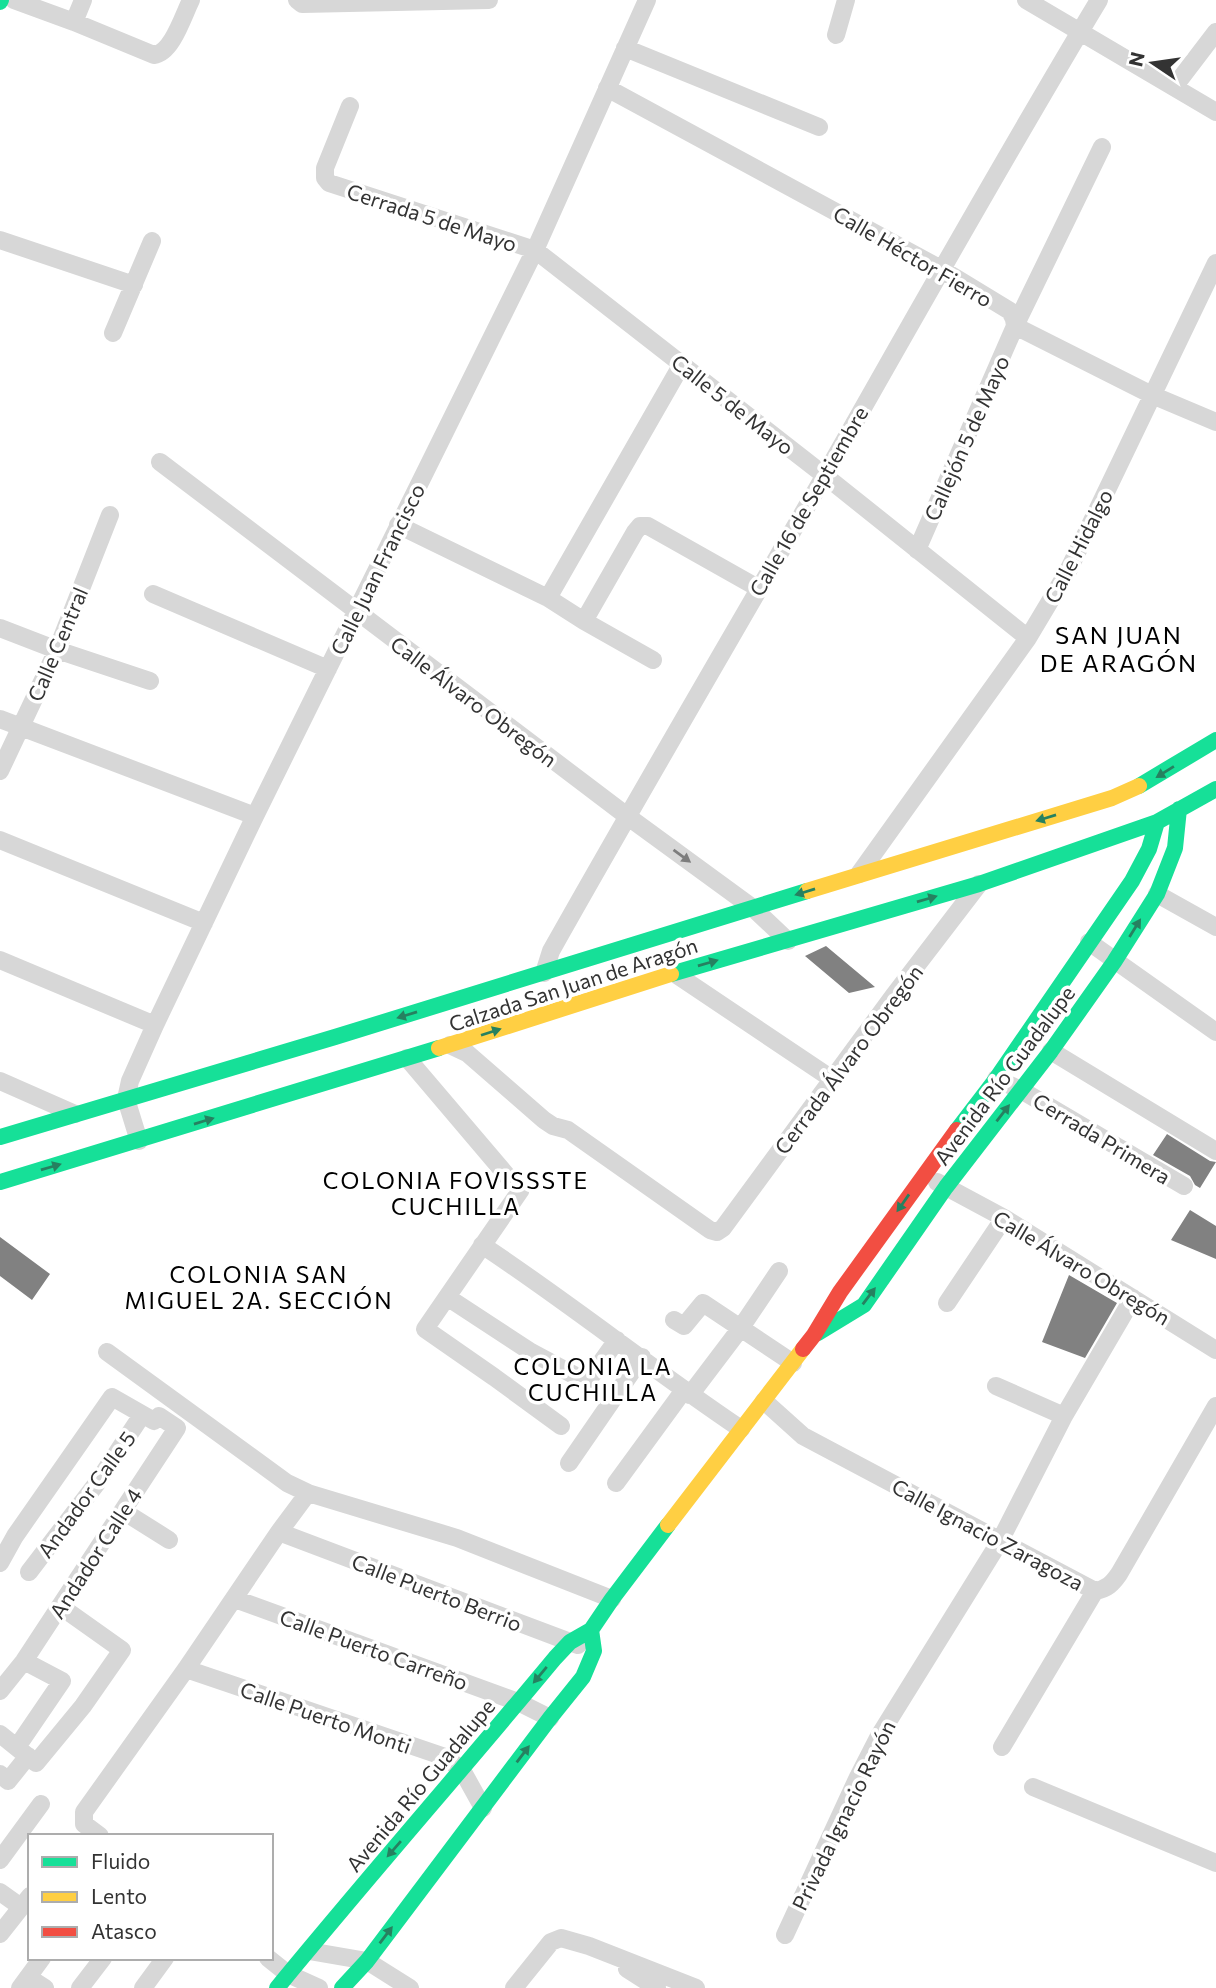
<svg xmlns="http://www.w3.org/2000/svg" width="1216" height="1988" font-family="Commissioner,sans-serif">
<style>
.building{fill:#818181}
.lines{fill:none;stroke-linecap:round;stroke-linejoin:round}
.street{stroke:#d7d7d7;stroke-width:18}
.fast{stroke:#16e098;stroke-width:16}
.slow{stroke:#ffcf43;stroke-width:16}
.jam{stroke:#f24e42;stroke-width:16}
.oneway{fill:#268160}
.oneway2{fill:#7d7d7d}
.labels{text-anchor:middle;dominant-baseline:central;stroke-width:7;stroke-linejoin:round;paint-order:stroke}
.street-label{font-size:21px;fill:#333;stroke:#fff}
.neighbourhood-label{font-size:23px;letter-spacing:2px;fill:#000;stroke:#fff}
.quarter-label{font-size:24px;letter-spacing:2px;fill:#000;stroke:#fff}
</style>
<rect width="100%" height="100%" fill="#fff"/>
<!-- building -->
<path class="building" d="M826,946L875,987L849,993L805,956Z
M1167,1134L1210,1161L1216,1162L1200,1188L1195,1185L1190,1176L1153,1155Z
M1190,1210L1216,1226V1259L1171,1240Z
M0,1237L50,1274L32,1300L0,1276Z
M1069,1275L1117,1303L1085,1358L1042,1342Z"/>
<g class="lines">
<!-- street -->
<path class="street" d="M14,0L74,22L154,55C172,53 183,16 191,0
M297,0L302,4L489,0
M1026,0L1216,112
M74,22L83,0
M836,35L846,0
M625,48L819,127
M1174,87L1216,32
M607,88L941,269L1010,311L1014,319L1015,326L1152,395L1216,422
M350,106L325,168V178L329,183L535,250L824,475L1028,638
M0,240L134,285
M113,333L152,241
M160,462L627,816L753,908L788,941
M398,525L548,598L584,621L653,660
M917,550L1015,326L1102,147
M153,594L328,669
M548,598L682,364
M584,621L635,532L640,526H648L758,588
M0,628L57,650L150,681
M0,719L255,816
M0,771L57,650L110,515
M0,840L204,923
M859,874L1028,638L1068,571L1216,263
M1157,894L1216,927
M1089,942L1216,1032
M0,960L155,1025
M544,973L551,951C641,791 734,633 826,473C916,315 1005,156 1099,0
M674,973L832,1079
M450,1045L467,1053L544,1120L553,1126L568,1130L710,1230L717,1232L723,1228L894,995L979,884
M1051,1051L1216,1151
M407,1058L520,1191L425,1329L494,1377L561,1426
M996,1079L1021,1090L1184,1186
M0,1081L75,1114
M139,1141L126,1099L130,1081L155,1025L255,816L535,250L647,0
M937,1182L1004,1218L1216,1350
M482,1245C571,1304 653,1370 741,1429
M447,1297L531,1352L587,1382L617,1340
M947,1303L1004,1218
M674,1320L684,1326L703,1303L793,1363
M107,1352L287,1483L308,1493L457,1538L612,1599
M996,1386L1064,1416
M690,1395L740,1329L779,1271
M764,1401L803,1436L1095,1591C1107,1589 1112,1584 1119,1574L1216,1406
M569,1463L642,1357
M616,1483L684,1390
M123,1511L169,1540
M279,1532L578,1645
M0,1563L15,1536L112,1397L154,1421L159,1416L177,1428L24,1661L0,1691
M29,1572L97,1483L142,1415
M235,1599L518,1702L550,1718
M186,1669L445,1757L462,1770L483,1808
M0,1734L36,1763L83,1706L122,1650L60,1606
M17,1747L62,1681L24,1661
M1002,1747L1095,1591
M0,1774L8,1781L28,1756
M1033,1787L1216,1863
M100,1836L84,1824V1812L186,1669L279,1532L308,1493
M0,1860L41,1804
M0,1892L21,1907
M0,1934L30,1896
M785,1935L858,1777L879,1736L1000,1541L1064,1416L1133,1298
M309,1951L367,1961L410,1988
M268,1958L288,1974L319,1988
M627,1969L657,1988
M28,1977L45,1988
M20,1988L42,1958
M80,1988L103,1958
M143,1988L165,1958
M514,1988L551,1942L561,1938L589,1946L696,1988"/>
<!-- fast -->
<path class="fast" d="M0,2L1,0
M1139,786L1216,740
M671,974L979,884L1157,822L1216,789
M957,1130L996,1079L1132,881L1149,849L1157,822
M0,1137L335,1037L807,891
M0,1182L439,1048
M818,1333L864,1305L946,1187L1051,1051L1114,962L1157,894L1175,848L1179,809
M277,1988C368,1877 463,1769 555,1658L570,1642L591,1630L612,1599L668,1525
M342,1988L367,1961L550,1718L583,1677L594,1651L591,1630"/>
<!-- slow -->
<path class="slow" d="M807,891L1112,798L1139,786
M439,1048L671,974
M668,1525L803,1349"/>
<!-- jam -->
<path class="jam" d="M803,1349L814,1335L840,1292L957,1130"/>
</g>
<!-- one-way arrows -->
<defs><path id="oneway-solid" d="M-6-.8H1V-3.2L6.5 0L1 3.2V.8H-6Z" transform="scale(1.75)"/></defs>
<g class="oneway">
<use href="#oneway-solid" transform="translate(1165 772) rotate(148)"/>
<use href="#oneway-solid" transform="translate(1046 818) rotate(163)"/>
<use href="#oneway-solid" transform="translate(805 892) rotate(163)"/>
<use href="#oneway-solid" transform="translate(927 899) rotate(-16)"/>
<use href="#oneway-solid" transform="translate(1135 928) rotate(-58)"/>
<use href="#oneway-solid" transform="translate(708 963) rotate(-16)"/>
<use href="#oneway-solid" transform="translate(407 1015) rotate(163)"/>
<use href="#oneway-solid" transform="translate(491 1032) rotate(-18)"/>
<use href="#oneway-solid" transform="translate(1003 1113) rotate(-52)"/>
<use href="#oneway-solid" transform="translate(204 1121) rotate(-17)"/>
<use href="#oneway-solid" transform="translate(51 1167) rotate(-16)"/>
<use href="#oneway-solid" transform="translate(903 1203) rotate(125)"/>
<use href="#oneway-solid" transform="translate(869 1296) rotate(-53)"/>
<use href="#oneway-solid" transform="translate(540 1675) rotate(130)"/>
<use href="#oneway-solid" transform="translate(523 1754) rotate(-53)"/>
<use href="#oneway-solid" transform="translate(394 1849) rotate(131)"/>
<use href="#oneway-solid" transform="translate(386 1935) rotate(-53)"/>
</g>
<use class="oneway2" href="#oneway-solid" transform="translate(682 856) rotate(36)"/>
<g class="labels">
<!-- street labels -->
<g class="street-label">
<text transform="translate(432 217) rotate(18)">Cerrada 5 de Mayo</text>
<text transform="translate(913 256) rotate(30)">Calle Héctor Fierro</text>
<text transform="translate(733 404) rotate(38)">Calle 5 de Mayo</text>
<text transform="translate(966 438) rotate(-66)">Callejón 5 de Mayo</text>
<text transform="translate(808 501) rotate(-60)">Calle 16 de Septiembre</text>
<text transform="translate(1078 546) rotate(-63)">Calle Hidalgo</text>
<text transform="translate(377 569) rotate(-64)">Calle Juan Francisco</text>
<text transform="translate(57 644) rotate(-67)">Calle Central</text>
<text transform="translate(474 701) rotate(37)">Calle Álvaro Obregón</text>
<text transform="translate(573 984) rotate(-18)">Calzada San Juan de Aragón</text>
<text transform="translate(848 1059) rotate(-53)">Cerrada Álvaro Obregón</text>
<text transform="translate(1004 1075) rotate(-53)">Avenida Río Guadalupe</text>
<text transform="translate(1102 1138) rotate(31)">Cerrada Primera</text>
<text transform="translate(1082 1267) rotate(31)">Calle Álvaro Obregón</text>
<text transform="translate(86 1494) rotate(-54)">Andador Calle 5</text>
<text transform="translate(988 1534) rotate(28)">Calle Ignacio Zaragoza</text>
<text transform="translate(95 1553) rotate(-57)">Andador Calle 4</text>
<text transform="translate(437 1592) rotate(21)">Calle Puerto Berrio</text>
<text transform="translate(374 1649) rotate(20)">Calle Puerto Carreño</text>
<text transform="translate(326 1717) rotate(19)">Calle Puerto Monti</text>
<text transform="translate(420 1785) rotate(-50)">Avenida Río Guadalupe</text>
<text transform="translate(843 1815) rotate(-64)">Privada Ignacio Rayón</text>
</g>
<!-- neighbourhood labels -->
<g class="neighbourhood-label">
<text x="456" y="1180">COLONIA FOVISSSTE<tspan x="456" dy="26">CUCHILLA</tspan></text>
<text x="259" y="1274">COLONIA SAN<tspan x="259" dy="26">MIGUEL 2A. SECCIÓN</tspan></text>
<text x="593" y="1366">COLONIA LA<tspan x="593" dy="26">CUCHILLA</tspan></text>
</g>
<!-- quarter labels -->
<g class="quarter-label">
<text x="1119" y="634">SAN JUAN<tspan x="1119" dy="28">DE ARAGÓN</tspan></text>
</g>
</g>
<!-- legend -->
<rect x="28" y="1834" width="245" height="126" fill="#ffffff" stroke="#adadad" stroke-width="2"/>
<rect x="42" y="1857" width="35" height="10" fill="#16e098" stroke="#adadad" stroke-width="2"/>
<text x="91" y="1869" font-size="21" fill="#333333">Fluido</text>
<rect x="42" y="1892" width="35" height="10" fill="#ffcf43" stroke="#adadad" stroke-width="2"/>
<text x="91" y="1904" font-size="21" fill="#333333">Lento</text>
<rect x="42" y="1927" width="35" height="10" fill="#f24e42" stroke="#adadad" stroke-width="2"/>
<text x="91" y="1939" font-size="21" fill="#333333">Atasco</text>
<!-- north arrow -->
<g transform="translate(1153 63) rotate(283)" stroke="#ffffff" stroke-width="5" paint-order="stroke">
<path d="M0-5L12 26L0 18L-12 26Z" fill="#333333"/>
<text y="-10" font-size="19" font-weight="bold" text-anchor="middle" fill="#333333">N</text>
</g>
</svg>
